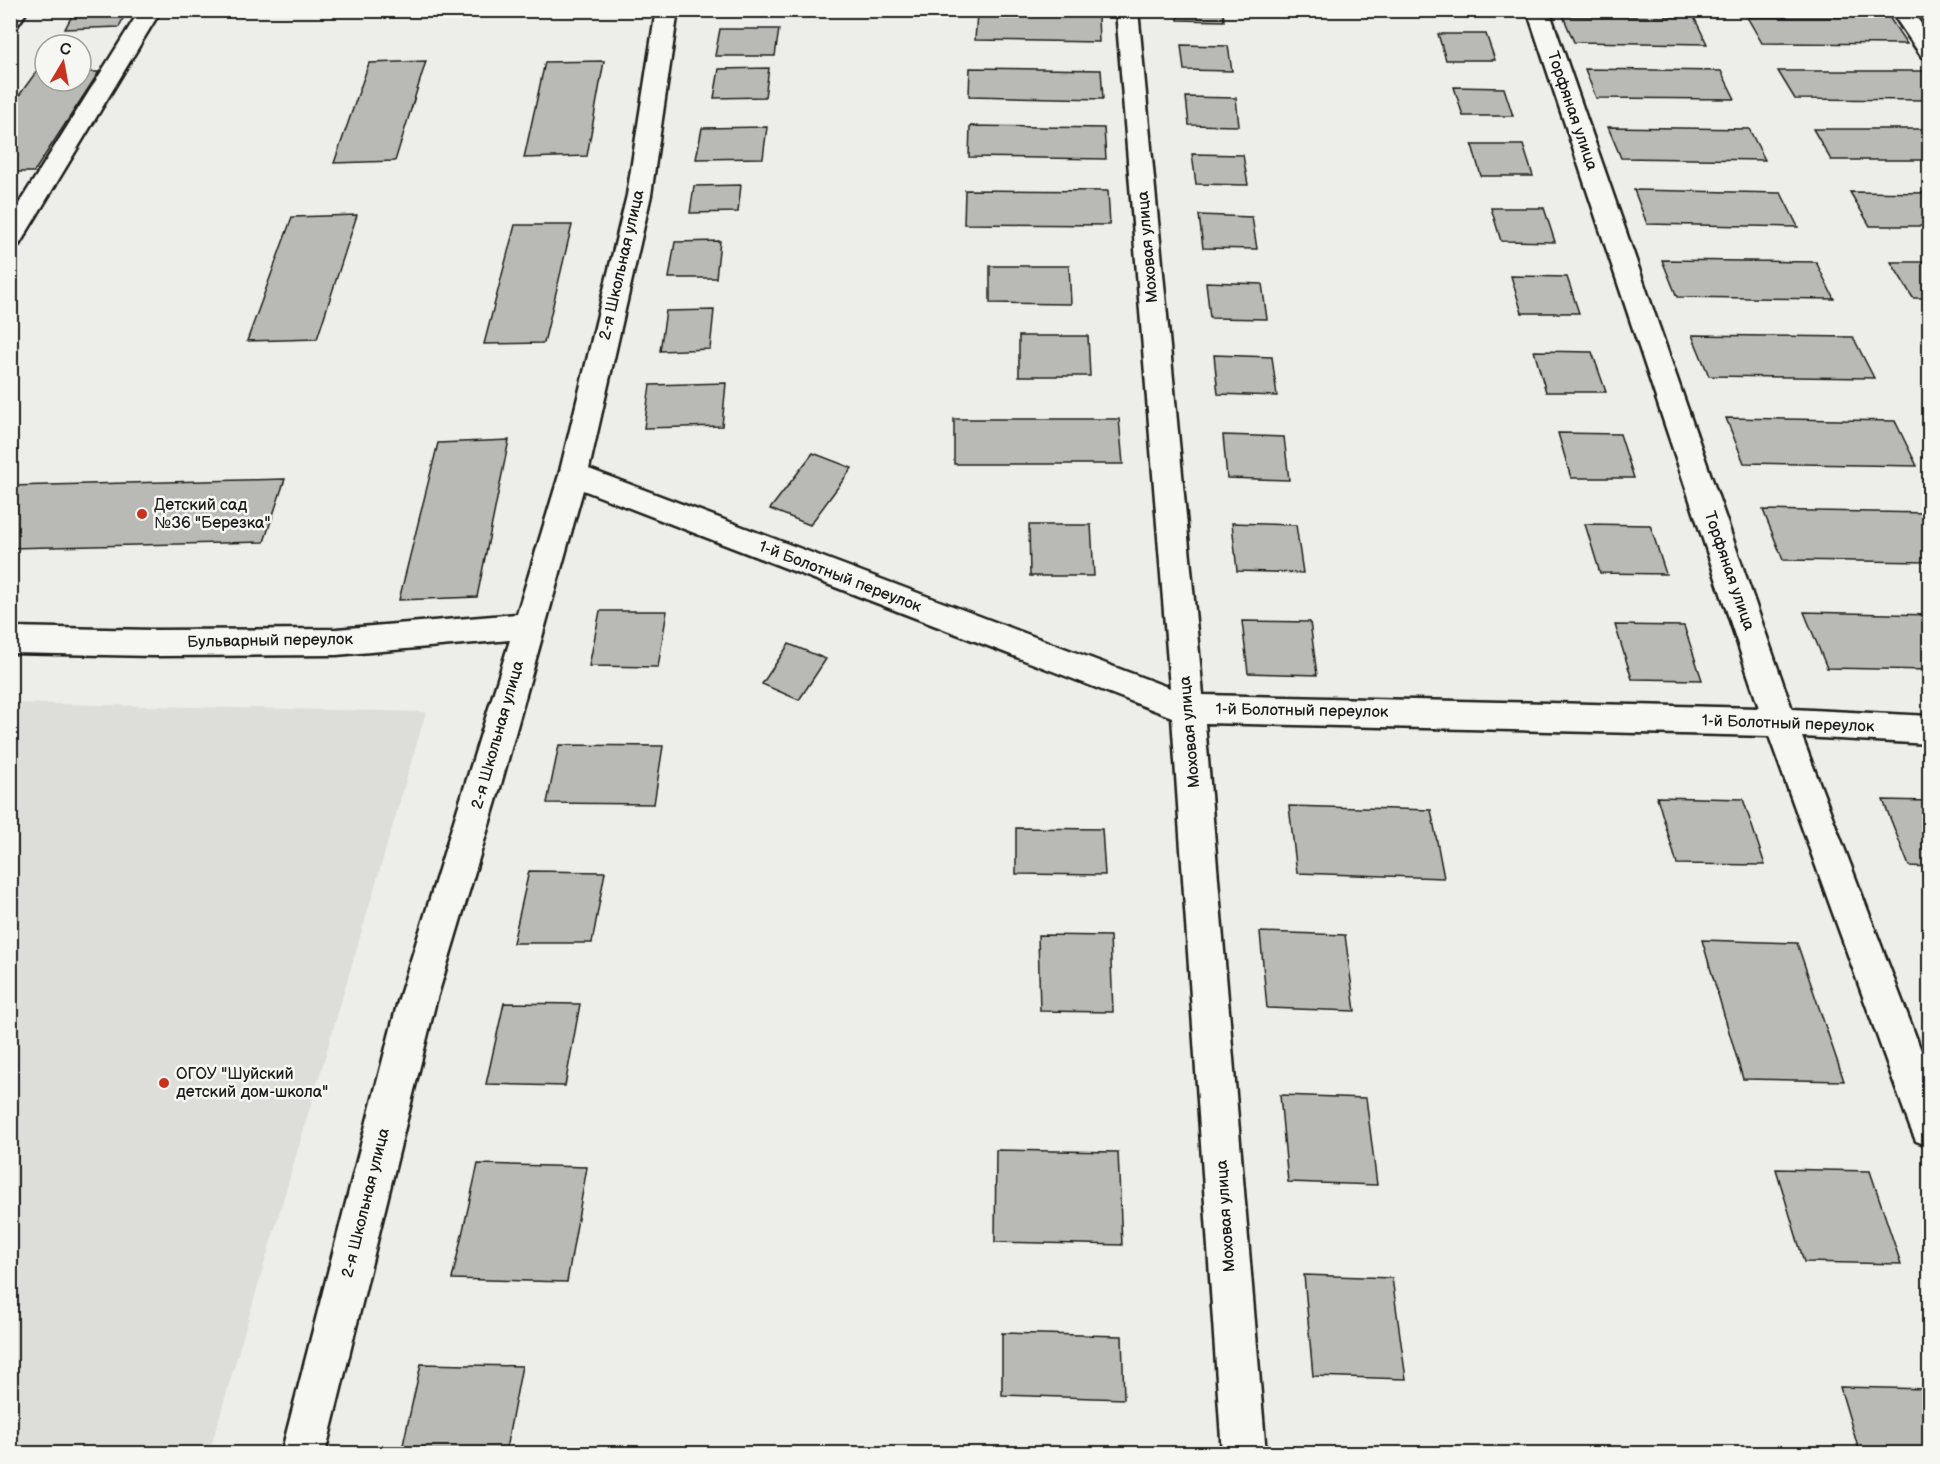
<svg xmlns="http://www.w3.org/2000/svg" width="1940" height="1464" font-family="'Balsamiq Sans',sans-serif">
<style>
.built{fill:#ddddda}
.building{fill:#b9b9b6;stroke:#1c1c1c;stroke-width:1.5}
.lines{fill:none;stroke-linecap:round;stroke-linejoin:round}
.lane-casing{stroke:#1c1c1c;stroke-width:5}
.street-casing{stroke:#1c1c1c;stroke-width:5}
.lane{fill:#f6f6f2;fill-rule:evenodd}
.street{fill:#f6f6f2;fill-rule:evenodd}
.poi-dot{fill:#c8321e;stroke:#f6f6f2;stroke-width:2}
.labels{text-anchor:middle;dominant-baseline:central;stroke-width:5;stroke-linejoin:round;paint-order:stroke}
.street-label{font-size:16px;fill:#1c1c1c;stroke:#f6f6f2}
.poi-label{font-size:16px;fill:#1c1c1c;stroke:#f6f6f2;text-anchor:start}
</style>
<rect width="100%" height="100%" fill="#edede9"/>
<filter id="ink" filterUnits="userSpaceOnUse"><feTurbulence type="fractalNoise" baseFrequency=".0167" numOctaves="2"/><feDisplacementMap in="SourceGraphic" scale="12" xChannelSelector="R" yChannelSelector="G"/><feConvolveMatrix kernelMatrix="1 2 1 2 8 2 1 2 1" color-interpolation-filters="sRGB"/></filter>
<g filter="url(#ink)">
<!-- built -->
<path class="built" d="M11,703L426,712L209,1453H11Z"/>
<!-- building -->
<path class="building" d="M75,10H127L119,27L65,29Z
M395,10H450L449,15L392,17Z
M572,10H618V13L571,14Z
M1177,10H1223L1224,21L1178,20Z
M977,14L1098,16L1099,42L975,40Z
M1563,16L1694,17L1707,44L1574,42Z
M1747,17H1889L1907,44L1762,43Z
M720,29H779L775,56H715Z
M1438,34H1486L1495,60H1446Z
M1181,45L1228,46L1232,71L1184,70Z
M426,61L395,161L334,163L369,63Z
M604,61L587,156L524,158L545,62Z
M769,68L765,97L714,98L719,69Z
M970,68L1101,70L1103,99L969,96Z
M1585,69L1721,71L1735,99L1596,98Z
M1778,71H1926L1930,77V100L1795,99Z
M36,72H45V81H81V72H99L34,172H10V108Z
M1454,87L1504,88L1513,116H1463Z
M1186,97L1236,98L1239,126L1189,125Z
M970,126L1104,128L1106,159L969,157Z
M767,127L763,158L696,159L702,128Z
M1608,127L1749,129L1765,160L1621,158Z
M1813,129H1930V160H1831Z
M1472,145H1523L1533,176H1481Z
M1192,154L1243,155L1248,185L1196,184Z
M741,185L738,212L690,213L694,186Z
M965,190L1108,191L1110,225L964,224Z
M1634,190L1781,193L1798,227L1647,224Z
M1850,192L1930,193V226H1870Z
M1491,208H1544L1555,242L1501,241Z
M357,215L317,339L247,341L292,217Z
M1199,215L1252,217L1257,249L1203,248Z
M515,225H572L544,343L484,344Z
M720,241L716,278H669L675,242Z
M1662,260L1816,262L1834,299L1677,297Z
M1891,262H1930V298H1913Z
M990,266H1069L1071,304L990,303Z
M1511,276L1567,277L1579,313H1522Z
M1206,282L1262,284L1267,319L1210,318Z
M714,310L710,349L660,351L666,311Z
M1692,335L1853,337L1874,378L1709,376Z
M1019,336H1088L1090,376H1019Z
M1534,351L1592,352L1606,392H1546Z
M1214,355L1272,357L1277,396L1218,394Z
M726,383L722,426L644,428L650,385Z
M1726,418L1895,421L1917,466L1744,463Z
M954,419H1119L1123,464H954Z
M1558,433L1620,434L1634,478H1571Z
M1223,435L1284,437L1289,480L1227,478Z
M509,440L477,597L399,600L438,443Z
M813,453L852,468L810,525L770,509Z
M285,479L264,542L10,548V486Z
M1763,510L1930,513V562L1783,560Z
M1232,523L1296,525L1303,573L1237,571Z
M1585,524L1650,525L1666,574L1600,573Z
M1029,525H1091L1094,576H1030Z
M600,611H667L658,667L589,666Z
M1804,612L1930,615V670L1827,668Z
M1242,621L1310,622L1317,675L1248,673Z
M1615,625L1684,626L1702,680L1632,679Z
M789,644L826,659L799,700L762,684Z
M559,745L663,746L654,804L547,803Z
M1657,797L1743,799L1765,865L1677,864Z
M1883,800L1930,801V867L1909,866Z
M1289,806L1431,810L1444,878L1297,873Z
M1016,828L1102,829L1105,875L1016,874Z
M529,871L605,872L592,943H513Z
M1260,932L1345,935L1355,1011L1267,1008Z
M1038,935L1110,936L1113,1012L1040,1011Z
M1702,940L1797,943L1844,1081L1743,1079Z
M504,1003L580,1004L565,1086L486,1084Z
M1280,1095L1366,1098L1377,1185L1288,1182Z
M996,1150L1118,1152L1122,1245L995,1242Z
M478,1164L587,1167L567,1282L452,1279Z
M1776,1169L1870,1171L1901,1264L1804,1262Z
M1304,1275L1392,1278L1406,1379L1313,1376Z
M1002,1333L1122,1336L1124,1399L1002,1395Z
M421,1364L522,1366L505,1454H401Z
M1840,1387L1930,1389V1454H1860Z"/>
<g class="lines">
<!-- lane casing -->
<g class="lane-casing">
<path id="lane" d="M13,10H28L15,29L10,30V15Z"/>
</g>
<!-- street casing -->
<g class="street-casing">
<path id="street" d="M140,10H161L19,245L10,247V218Z
M656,10H678L651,195L589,469L1170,688L1116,10H1138L1203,695L1759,708L1527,10H1549L1792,709L1930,716V744L1802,737L1930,1074V1146L1916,1141L1910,1127L1769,736L1205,723L1266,1454H1222L1172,717L583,490L500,788L435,1005L325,1454H281L397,1005L510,640L336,655L152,656L10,653V627L152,630L336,629L517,614L559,475L627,195Z
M1890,10H1911L1930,36V58L1922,57Z"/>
</g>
<!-- lane -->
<use href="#lane" class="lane"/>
<!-- street -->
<use href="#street" class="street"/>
</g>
</g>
<!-- markers -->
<g class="poi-dot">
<circle cx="142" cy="514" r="6"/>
<circle cx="164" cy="1083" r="6"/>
</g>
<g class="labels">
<!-- street labels -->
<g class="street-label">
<text transform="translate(1572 111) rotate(71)">Торфяная улица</text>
<text transform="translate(1148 247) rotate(-95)">Моховая улица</text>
<text transform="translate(622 265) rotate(-77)">2-я Школьная улица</text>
<text transform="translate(1729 571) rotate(71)">Торфяная улица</text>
<text transform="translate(840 577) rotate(21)">1-й Болотный переулок</text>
<text transform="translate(270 641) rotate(-1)">Бульварный переулок</text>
<text transform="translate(1302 711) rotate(1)">1-й Болотный переулок</text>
<text transform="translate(1788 724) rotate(2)">1-й Болотный переулок</text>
<text transform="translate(1190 732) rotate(-95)">Моховая улица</text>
<text transform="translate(498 735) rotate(-74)">2-я Школьная улица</text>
<text transform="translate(366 1203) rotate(-76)">2-я Школьная улица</text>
<text transform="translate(1226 1216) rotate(-94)">Моховая улица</text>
</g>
<!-- poi labels -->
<g class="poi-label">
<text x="154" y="505">Детский сад<tspan x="154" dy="18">№36 "Березка"</tspan></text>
<text x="176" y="1074">ОГОУ "Шуйский<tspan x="176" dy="18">детский дом-школа"</tspan></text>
</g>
</g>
<!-- margin -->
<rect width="1940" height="1464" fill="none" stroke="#f6f6f2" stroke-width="36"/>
<rect x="18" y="18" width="1904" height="1428" fill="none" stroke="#1c1c1c" stroke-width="2" filter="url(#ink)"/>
<!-- north arrow -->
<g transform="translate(63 63) rotate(10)"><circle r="28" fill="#f6f6f2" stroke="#9f9f9c" stroke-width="1.5"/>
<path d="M0-4.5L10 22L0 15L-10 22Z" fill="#c8321e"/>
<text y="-9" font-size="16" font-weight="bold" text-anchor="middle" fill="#1c1c1c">С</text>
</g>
</svg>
